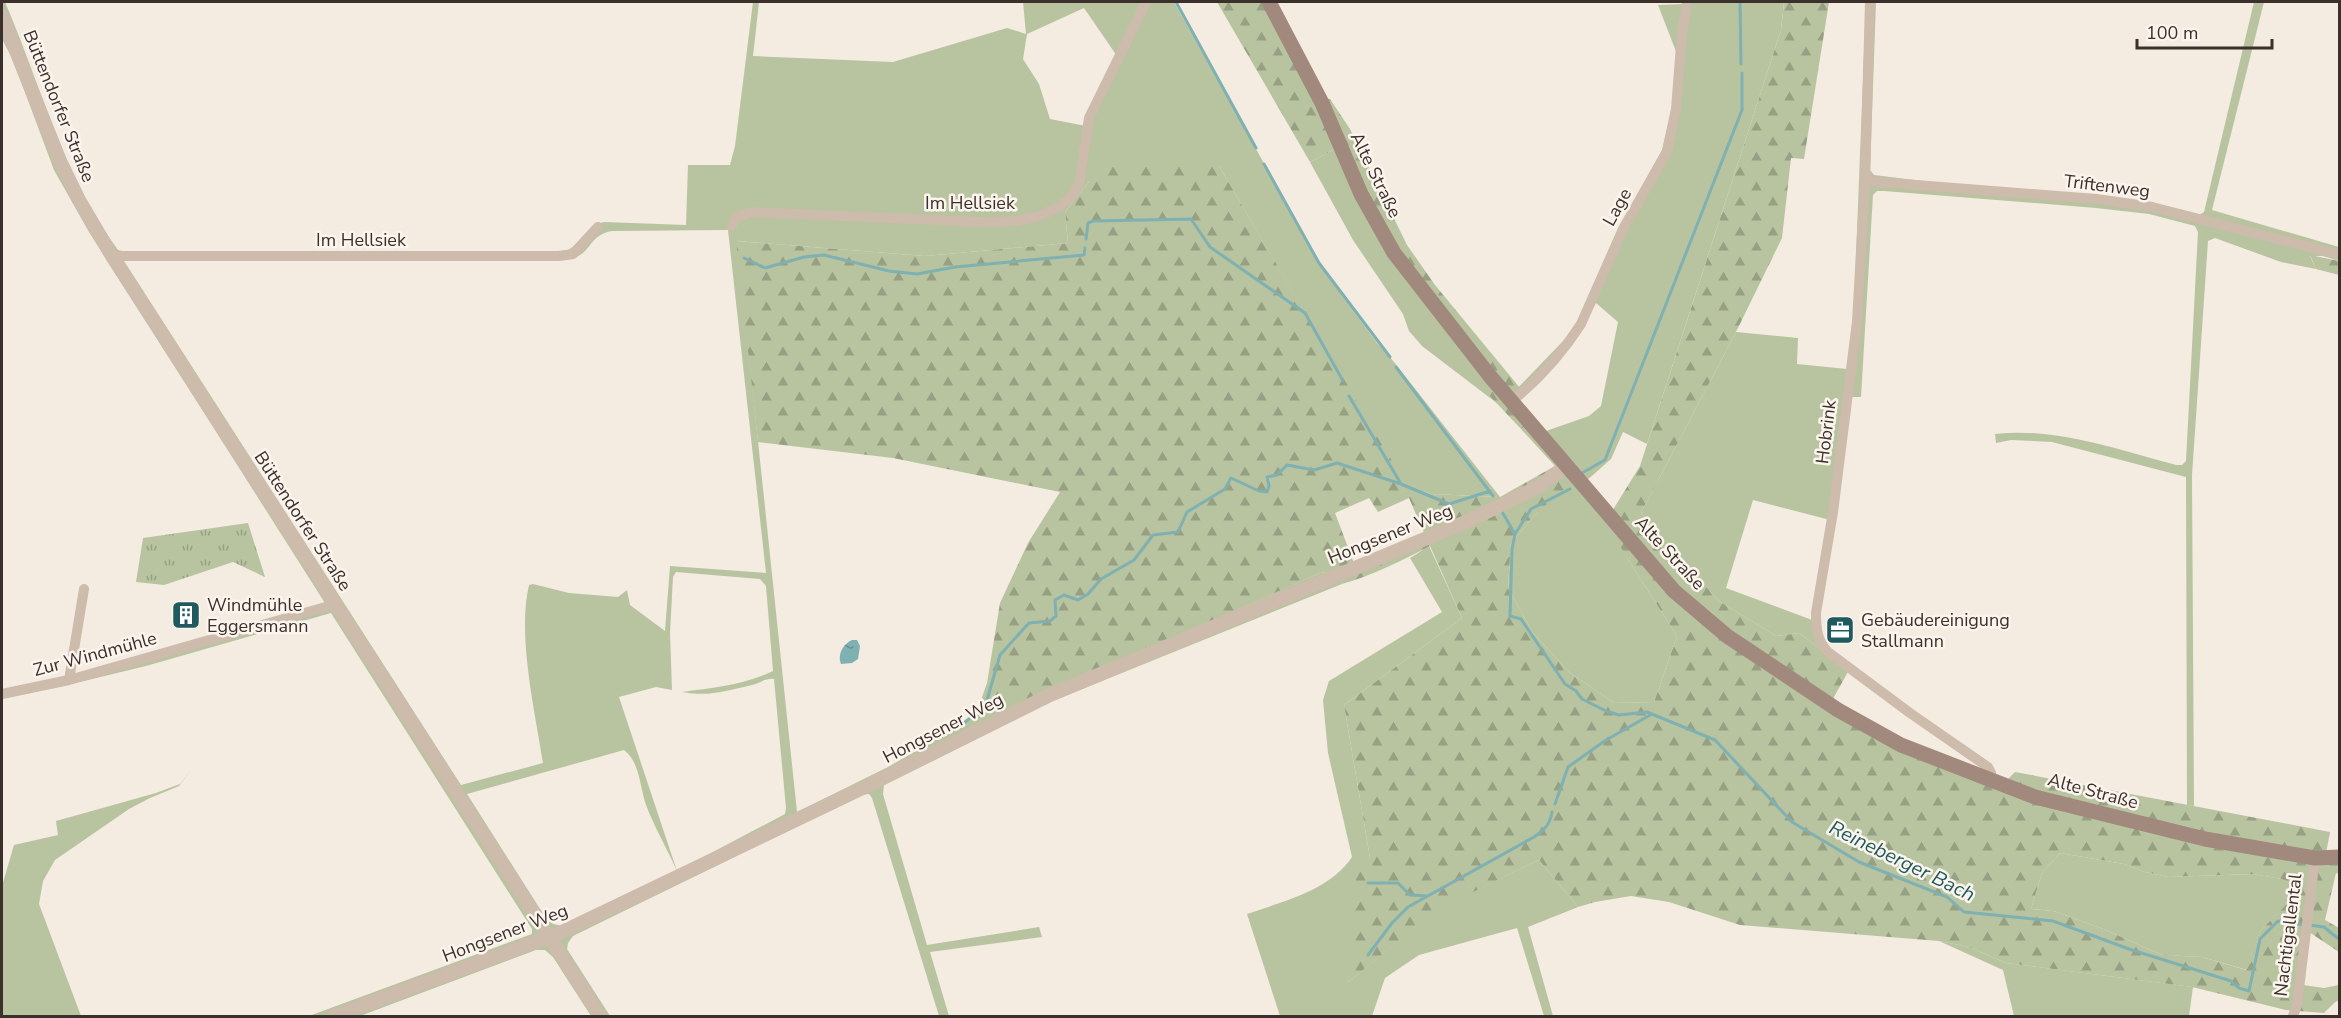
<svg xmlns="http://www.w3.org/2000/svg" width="2341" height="1018" font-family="'Nunito Sans',sans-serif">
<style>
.grass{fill:#b8c4a0;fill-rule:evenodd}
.forest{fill:url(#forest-firs);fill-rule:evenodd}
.park{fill:url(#park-tufts)}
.water{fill:url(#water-ripples)}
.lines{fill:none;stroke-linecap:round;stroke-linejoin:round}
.stream{stroke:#7fb0b2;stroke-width:3}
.minor{stroke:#cdbbac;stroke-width:10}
.tertiary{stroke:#cdbbac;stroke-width:14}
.secondary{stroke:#a18a7d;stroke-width:15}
.labels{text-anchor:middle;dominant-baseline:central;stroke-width:5;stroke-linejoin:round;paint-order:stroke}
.street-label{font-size:18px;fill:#3b302b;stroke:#fbf5ee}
.poi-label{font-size:18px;fill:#3b302b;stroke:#fbf5ee;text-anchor:start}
.water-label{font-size:20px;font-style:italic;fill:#1f5a5e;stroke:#fbf5ee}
</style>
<defs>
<pattern id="forest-firs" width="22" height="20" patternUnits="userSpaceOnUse" patternTransform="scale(1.5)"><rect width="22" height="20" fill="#b8c4a0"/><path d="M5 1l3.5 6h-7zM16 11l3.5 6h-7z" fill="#97a083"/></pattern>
<pattern id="park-tufts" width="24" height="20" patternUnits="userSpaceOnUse" patternTransform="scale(1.5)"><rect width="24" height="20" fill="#b8c4a0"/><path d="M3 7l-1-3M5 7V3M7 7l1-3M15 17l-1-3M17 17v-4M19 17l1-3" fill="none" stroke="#97a083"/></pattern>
<pattern id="water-ripples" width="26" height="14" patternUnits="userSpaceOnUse" patternTransform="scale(1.5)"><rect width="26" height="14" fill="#7fb0b2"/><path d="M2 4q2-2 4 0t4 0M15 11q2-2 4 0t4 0" fill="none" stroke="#699091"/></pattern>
</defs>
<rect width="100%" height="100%" fill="#f4ebe1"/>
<!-- grass -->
<path class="grass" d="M2,2H5C34,70 55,142 90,208C98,222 108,236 118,250L132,253H560C581,248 583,228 604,222L686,225L688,165H730L735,146L753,2H759L753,56L893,62L1007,28L1026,34L1023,2H1174L1324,271L1377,343L1394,362L1500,497L1430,494L1404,483L1219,166L1089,182L1065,212L1068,243L925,256L737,241L797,812L888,767L975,717L986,719L1320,573L1339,570L1342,584L1050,702L884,785L883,794L927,945L1039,927L1042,937L930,952L949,1016H939L872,798L869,794L861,795L573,936L568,943L567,949L610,1016H591L553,957L545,950H536L360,1016H309L532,934V929L331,613L146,666L63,686L325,603L89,232L54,170L13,60L2,39ZM1084,8L1117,56L1086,126L1050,119L1039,84L1023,59L1027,34ZM728,230L766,573L670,566L665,631L630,605L627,590L618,597L569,593L533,584L529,585C517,635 535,711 543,763L461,785L124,261L572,258C592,254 588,235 612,231ZM676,572L760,579L766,586L773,671C745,685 713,688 682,692C709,697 725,691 752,685C759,683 766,678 774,679L786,808L785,814L677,871L619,697L656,687L672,690L670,633L673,577ZM624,750C639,761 640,785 645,802C653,825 667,848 677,871L562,926L553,924L540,909L467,794Z
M1686,2H1784L1781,30L1647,444L1623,432L1611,459L1585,482L1611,515L1627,558L1677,636L1654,702L1614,703L1569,672L1533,633L1508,588L1511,543L1537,513L1555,466L1521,429L1532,422L1511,395L1567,337L1578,320L1619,227L1662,150L1672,107L1677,54L1658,5L1685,4ZM1596,303L1618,322L1601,406L1589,416L1546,431L1520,400C1552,375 1575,338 1596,303Z
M1866,2H1876L1870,170L1874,175L2199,215L2204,212L2254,2H2264L2212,210L2339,247V261L2323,256H2310L2316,269L2281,262L2215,238L2208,241L2192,475L2194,806L2187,805L2186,477L2052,442L2011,440L1996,443L1995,434C2056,427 2118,450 2176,465H2182L2186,461L2198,232L2195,226L2149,214L2096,208L1884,191H1877L1873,195L1861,397H1851L1834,521L1753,500L1726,588L1820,623L1824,643L1849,670L1799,633L1776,636L1719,601L1641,513L1736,332L1798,338L1797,364L1847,369L1854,307Z
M1343,145L1377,216L1501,380L1488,393L1498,404L1422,346L1409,331L1403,314L1353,240L1310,162Z
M1429,546L1462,618L1344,705L1370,858L1347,983L1440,907L1539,860L1578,907L1528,927L1553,1016H1544L1517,928L1419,955L1385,978L1372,1016H1280L1247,914C1284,901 1329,891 1352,857L1328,753L1323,700L1329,681L1442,612L1410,558Z
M191,770L179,786L150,798L129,809L55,860L43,881L39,904L81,1016H2V886L14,845L58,835L56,821L156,793L180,784Z
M2060,853L2124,864L2145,872L2168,877L2253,874L2282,879L2302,890L2260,931L2247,970L2202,957L2162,955L2106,930L2054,911L2031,909L2042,873Z
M1939,941L1969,947L2006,963L2193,987L2189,1016H2014L2003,970Z"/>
<!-- forest -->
<path class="forest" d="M1217,2H1263L1318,102L1330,99L1350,129L1407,245L1435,285L1520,388L1511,395L1533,422L1521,429L1487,393L1501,380L1397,251L1343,145L1310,162Z
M1784,2H1829L1804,159L1791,158L1782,238L1736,332L1641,513L1719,601L1776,636L1799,633L1849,670L1829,706L2002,785L2015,772L2330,832L2324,864L2339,863L2340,874L2336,873L2325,920L2339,928V952L2309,932L2303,985L2324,988L2339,985V1000L2334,1003L2324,1013L2286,1010L2192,987L2006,963L1969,947L1939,941L1740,925L1669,902L1631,896L1595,902L1578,907L1539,860L1440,908L1347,983L1357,866L1370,858L1344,705L1462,618L1430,546C1401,561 1373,575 1342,584L1339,570L1320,573L986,720L975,717L987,683L1000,603L1028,543L1060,492L893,458L758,442L736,241L925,256L1068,243L1065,212L1089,182L1111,167L1219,166L1405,483L1430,494L1500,497L1555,466L1569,485L1537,513L1511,543L1508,588L1533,633L1569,672L1614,703L1654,702L1677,636L1627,558L1606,521L1640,466L1781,30ZM1369,498L1378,512L1409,498L1425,535L1355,566L1335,513ZM2060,853L2124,864L2145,872L2168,877L2253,874L2282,879L2301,890L2260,931L2246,970L2202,957L2162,955L2106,930L2054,911L2031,909L2042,873Z
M2310,255L2339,261V275L2316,269Z"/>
<!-- park -->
<path class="park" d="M248,523L265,577L233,562L164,585L136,582L143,538Z"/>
<!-- water -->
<path class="water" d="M852,640H857L860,646L858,659L852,663L841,664C837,655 843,644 852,640Z"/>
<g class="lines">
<!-- stream -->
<path class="stream" d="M1176,2L1256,148
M1740,2L1741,64
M1264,164L1319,263L1390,357
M1086,239L1088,223L1093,221L1191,219L1210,247L1305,313L1343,381
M744,258L765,268L804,257L824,255L889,271L917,274L955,267L1084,255L1085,248
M1396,367L1493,496
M1349,396L1401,484L1449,504L1490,491
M1582,473L1605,460L1742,110V73
M1501,510L1515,534L1512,549L1510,616L1521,619L1565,684L1576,691L1582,699L1606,711L1619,715L1647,712L1715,740L1792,822L1859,862L1947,897L1964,912L2053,921L2129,949L2231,981L2239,988L2249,991L2260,939L2278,921L2324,927L2340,940
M1515,534L1531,509L1570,489
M965,722L985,707L1000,655L1029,623L1050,621L1056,616L1055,600L1064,595L1078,600L1088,594L1101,579L1134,560L1153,535L1178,532L1187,512L1225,489L1231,478L1259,491L1267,492L1269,486L1267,477L1277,475L1287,465L1314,470L1337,463L1401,484
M1555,804L1568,767L1606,740L1652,714
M1368,883H1398L1410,895L1427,896
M1368,955L1392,923L1408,907L1534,837C1544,830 1550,825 1552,812"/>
<!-- minor -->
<path class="minor" d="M1870,2L1865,181L1857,322L1833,512L1816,613C1816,628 1817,641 1828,652L1910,713L1988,767L1991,773L1989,779
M1865,181L2096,199L2152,207L2340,255
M732,226L736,217L753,212L983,222L1017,221L1039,216L1059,207L1071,197L1079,185L1089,118L1146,2
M112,256H559L573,254L598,227
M1512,401C1538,380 1563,352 1581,324L1623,229L1667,152L1676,109L1682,33L1687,2
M69,680L84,589
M2,694L69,680L336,604
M2293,1016L2297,1005L2315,858"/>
<!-- tertiary -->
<path class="tertiary" d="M2,16L60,161L79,200L112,256L600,1016
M334,1016L560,933L873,783L1050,695L1468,521L1538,487L1566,466"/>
<!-- secondary -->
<path class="secondary" d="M1269,2L1322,103L1361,194L1394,253L1489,375L1674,591L1727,636L1838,710L1901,745L2035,797L2205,839L2315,858L2340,857"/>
</g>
<!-- icons -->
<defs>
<g id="building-square" transform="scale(1.5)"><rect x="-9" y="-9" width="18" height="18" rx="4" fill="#1f5a5e" stroke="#fbf5ee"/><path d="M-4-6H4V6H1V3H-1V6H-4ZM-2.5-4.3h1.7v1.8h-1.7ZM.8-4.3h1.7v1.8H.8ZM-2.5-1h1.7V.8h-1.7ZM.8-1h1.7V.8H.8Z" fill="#fff"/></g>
<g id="office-square" transform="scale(1.5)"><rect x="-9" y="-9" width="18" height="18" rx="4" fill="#1f5a5e" stroke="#fbf5ee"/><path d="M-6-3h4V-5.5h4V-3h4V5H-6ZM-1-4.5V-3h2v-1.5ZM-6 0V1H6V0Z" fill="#fff"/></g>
</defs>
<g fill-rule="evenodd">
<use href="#building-square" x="186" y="615"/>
<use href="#office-square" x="1840" y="630"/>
</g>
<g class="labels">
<!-- street labels -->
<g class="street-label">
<text transform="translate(59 106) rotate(68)">Büttendorfer Straße</text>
<text transform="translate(1376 175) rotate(64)">Alte Straße</text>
<text transform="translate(2107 186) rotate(7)">Triftenweg</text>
<text x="970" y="203">Im Hellsiek</text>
<text transform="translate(1617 207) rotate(-61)">Lage</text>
<text x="361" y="240">Im Hellsiek</text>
<text transform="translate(1826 432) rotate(-83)">Hobrink</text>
<text transform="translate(303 521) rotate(57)">Büttendorfer Straße</text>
<text transform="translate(1390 534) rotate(-22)">Hongsener Weg</text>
<text transform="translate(1670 553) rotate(47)">Alte Straße</text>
<text transform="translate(95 654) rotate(-15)">Zur Windmühle</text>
<text transform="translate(943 728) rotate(-27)">Hongsener Weg</text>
<text transform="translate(2093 791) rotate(15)">Alte Straße</text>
<text transform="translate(505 933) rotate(-21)">Hongsener Weg</text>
<text transform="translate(2288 935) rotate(-83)">Nachtigallental</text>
</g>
<!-- poi labels -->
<g class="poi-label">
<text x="207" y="605">Windmühle<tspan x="207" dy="21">Eggersmann</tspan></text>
<text x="1861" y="620">Gebäudereinigung<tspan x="1861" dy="21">Stallmann</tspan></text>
</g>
<!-- water labels -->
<g class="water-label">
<text transform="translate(1902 861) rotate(26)">Reineberger Bach</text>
</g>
</g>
<!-- border -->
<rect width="2341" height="1018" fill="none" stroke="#3b302b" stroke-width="6"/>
<!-- scale -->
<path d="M2137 39v9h135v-9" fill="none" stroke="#3b302b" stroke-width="3"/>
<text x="2146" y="39" font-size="18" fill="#3b302b" stroke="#fbf5ee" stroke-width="4.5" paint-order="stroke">100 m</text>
</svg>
